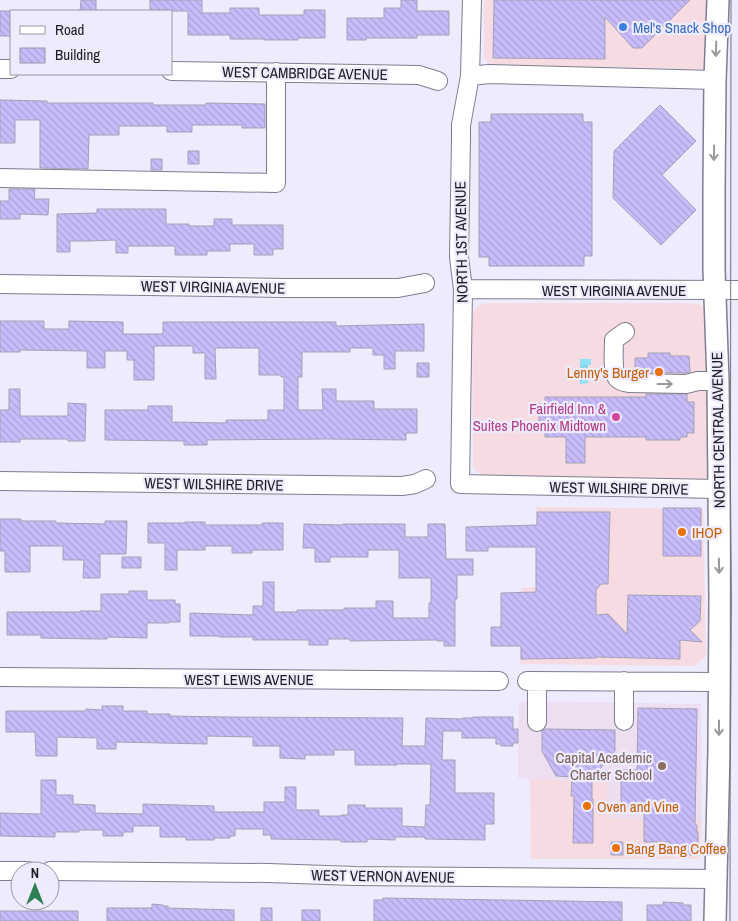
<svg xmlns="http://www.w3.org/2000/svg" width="738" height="921" font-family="'Archivo Narrow',sans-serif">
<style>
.commercial{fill:#f6dce2}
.education{fill:#eddef1}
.water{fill:url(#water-waves)}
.building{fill:url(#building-back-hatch);stroke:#a4a1b5}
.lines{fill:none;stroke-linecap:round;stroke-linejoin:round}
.minor-casing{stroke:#7f7c8f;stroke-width:20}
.major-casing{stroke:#7f7c8f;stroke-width:24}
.minor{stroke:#fff;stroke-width:18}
.major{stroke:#fff;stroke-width:21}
.tram{stroke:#75737e;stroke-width:1}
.oneway{stroke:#99999c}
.shop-dot{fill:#3f7fe0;stroke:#eeebfc;stroke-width:2}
.food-dot{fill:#e8710a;stroke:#eeebfc;stroke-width:2}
.hotel-dot{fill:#d1479c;stroke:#eeebfc;stroke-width:2}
.education-dot{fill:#8d6e63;stroke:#eeebfc;stroke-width:2}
.labels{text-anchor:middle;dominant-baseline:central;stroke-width:4.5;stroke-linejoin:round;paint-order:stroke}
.shop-label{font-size:15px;fill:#366cbe;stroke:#eeebfc;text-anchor:start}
.street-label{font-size:15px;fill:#1d1c23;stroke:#eeebfc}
.food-label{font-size:15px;fill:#c56008;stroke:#eeebfc;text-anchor:start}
.hotel-label{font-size:15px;fill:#b23c85;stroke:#eeebfc;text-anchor:end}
.education-label{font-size:15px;fill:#785e54;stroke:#eeebfc;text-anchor:end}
</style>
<defs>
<pattern id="water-waves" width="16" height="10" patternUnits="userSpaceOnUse" patternTransform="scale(1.25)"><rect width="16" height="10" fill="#8de0f6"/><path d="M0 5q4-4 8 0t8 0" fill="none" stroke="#79c0d3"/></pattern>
<pattern id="building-back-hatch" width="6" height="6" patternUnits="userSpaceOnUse" patternTransform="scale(1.25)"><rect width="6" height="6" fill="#c8bcfa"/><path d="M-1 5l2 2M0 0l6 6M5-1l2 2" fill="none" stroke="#aba1d6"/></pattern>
</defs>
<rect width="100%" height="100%" fill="#eeebfc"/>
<!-- commercial -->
<path class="commercial" d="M484,0H714L707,65L702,69L491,65L487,63L484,57Z
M486,303H688L698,304L703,306L708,311L709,475L705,479L493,476L482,475L477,472L473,466L472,316L474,310L479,305Z
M536,507L703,509L706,656L694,666L520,664L521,588L536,587Z
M530,779L609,781V818L702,820L700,859H531Z"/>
<!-- education -->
<path class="education" d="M519,701L701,704L702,820L609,818L608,781L518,778Z"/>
<!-- water -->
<path class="water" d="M580,359H591V365H588V383L580,384Z"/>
<!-- building -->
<path class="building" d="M81,0H96V11H80Z
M150,0H202V13H230V8H259V15H304V10H325V38H298V40H264V39H230V35H188V11H150Z
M401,0H417V11H449V35H417V38H366V40H347V18H384V8H401Z
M494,0H690L642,48H633L605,17V59L493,58Z
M0,11H11V36H0Z
M0,100L47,101V103H153V105H206V103L265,104V128H242V125H192V132H167V126H119V135H89L88,169L40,168V120H15V143H0Z
M660,105L696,141L662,175L696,210L661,245L613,198L614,151Z
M491,114H583V122H592V256H584V266H489V257H479V122H491Z
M188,151H199V164H188Z
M151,159H162V170H151Z
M9,189H35L34,199H49L48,215L20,214V219H0V201H9Z
M97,209H166V224H189V226H214V219H232V225H283V249H273V255H254V244H230V251H207V255H175V246H128V253H116V240L90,241H70V252H57V214L97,213Z
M0,321H44V329H69V321L123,322V334H163V322H336V326L424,324V351H395V369H384V355H373V348H350V352H302V377H298V410H323L322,389H336V401H374V409H417V433H406V440L327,439L207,440V445H184V441L105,440V410H148V406H172V422L226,423V420H268V410H284V377H281V375H259V348H215L216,379H205V353H193V346H154V380H134V360H127V351H105V368H87V351L20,350V352H0Z
M648,353H670V356H689L690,372L685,373L635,372V358H648Z
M417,363H429V377H417Z
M9,389H20V416H68V403L86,404L85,441H68V439H20V442H0V410H9Z
M646,394H687V402H694V433H687V437H680V440H646V437H585V463H566V437H545V431H539V404H545V397H646Z
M663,508H701V556H663Z
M537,512H610L608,584H601L596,590V615L608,614L627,634L628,595L701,596L700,621L690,630L702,642L680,640V659L596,657V658L521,659V646H491V627H501V593L536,592V547H488V551H466V527L537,525Z
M0,519H21V521H56V523L105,524V521H127L126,554H100V578H83L84,560H63V546H30V572H5V551H0Z
M185,522H205V525H262V523H283V550H252V553H232V546H205V550H177V570H165V543H148V523H185Z
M304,524L343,525V524H405V537H428V524H445L446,559H473V575H457V599H455V646H444V641H437V640L350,641V639H328V645H309V640H253V637H219V636H190V613L253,615V606H263V582H274V612H297V610H344V608H376V601H393V618H429V603H431V578H399V550H368V557H330V562H315V548H303Z
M122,557H141V568H122Z
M129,591H147V600H175V604H180V622H169V623H147V638L107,637V639H97L41,638V635H7V612H80V611H101V594H129Z
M102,706H123V711H147V714H170V716L227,717L403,718L402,746H425L426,718L463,719V718H473V717H513V729H518V743H513V746H501V744H496V738H462V731H443L442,760H455V793H494V824H485V840L425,839V837H395V840L367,839V842H341V840L271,839V835H263L264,829H235V836H230V838H214V840H186V837H160V826H133V832H123V836H103V830H79V832H55V837L0,836V813L41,814V780H56V795H73V804L95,805V813L143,814V804L214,806V812H264V802H285V787H296V810H319V816H341V815H348V805H365V808H402V826L425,827L426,805H430L431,764H397V765H355V750H334V755H305V759L280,758V746H253V737L207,736V744L116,742V749H97V738L57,737V756H36L35,732H6V711H86V709L102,710Z
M638,708L697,709L695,825H697V832H698V855H670V842H644V808H621V770H637Z
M545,729L615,730V751L593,777H592V799H593V843H573L574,796H571L572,777L556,776L542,751V731Z
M611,842H623V855H611Z
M383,898L622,902V921H374V900H383Z
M663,902L683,903V905H691V921H647V905H663Z
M152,904L163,905V906H168V908L234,910V921H107V908H152Z
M261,908H272V921H261Z
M302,910H320V921H302Z
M0,911H78V921H0Z"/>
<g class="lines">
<!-- minor casing -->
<g class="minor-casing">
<path id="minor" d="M472,0L470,76L461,125V138L459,257L463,289L460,484L719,489
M0,69H11
M171,71L419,75L438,81
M470,76L489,74L715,80
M0,178L276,183V72
M0,284L284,288H398L425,283
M463,289L738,290
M625,332L614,340C614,349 612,370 617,378C620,382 625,382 629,383L686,384L698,381H718
M0,481L402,486L415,484L426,479
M0,677L499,681
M527,681L719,682
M537,681V722
M624,681V721
M0,871H28
M50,871L268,873L355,876L715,879"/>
</g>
<!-- major casing -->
<g class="major-casing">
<path id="major" d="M715,921L719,750L720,598L718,381L714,269V190L715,80L718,0"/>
</g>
<!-- minor -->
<use href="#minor" class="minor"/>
<!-- major -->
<use href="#major" class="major"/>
<!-- tram -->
<path class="tram" d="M730,921L731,0"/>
</g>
<!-- one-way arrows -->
<defs><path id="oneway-shaft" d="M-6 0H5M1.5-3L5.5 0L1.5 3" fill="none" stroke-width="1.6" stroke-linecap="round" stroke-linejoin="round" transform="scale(1.25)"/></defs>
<g class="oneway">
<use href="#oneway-shaft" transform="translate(716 49) rotate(92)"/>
<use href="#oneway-shaft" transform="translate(714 153) rotate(91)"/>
<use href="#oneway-shaft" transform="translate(665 384)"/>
<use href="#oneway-shaft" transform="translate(719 566) rotate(89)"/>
<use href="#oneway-shaft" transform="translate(719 728) rotate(90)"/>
</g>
<!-- markers -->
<circle class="shop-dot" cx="623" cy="27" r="5"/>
<g class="food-dot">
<circle cx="659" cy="372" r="5"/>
<circle cx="682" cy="532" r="5"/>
<circle cx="587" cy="806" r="5"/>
<circle cx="616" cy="848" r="5"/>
</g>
<circle class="hotel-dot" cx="616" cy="417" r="5"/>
<circle class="education-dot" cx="662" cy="766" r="5"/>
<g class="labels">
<!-- shop labels -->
<g class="shop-label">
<text x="633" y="27">Mel's Snack Shop</text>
</g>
<!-- street labels -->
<g class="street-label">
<text transform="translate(305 73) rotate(1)">WEST CAMBRIDGE AVENUE</text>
<text transform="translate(461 242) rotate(-91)">NORTH 1ST AVENUE</text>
<text transform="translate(213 287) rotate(1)">WEST VIRGINIA AVENUE</text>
<text x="614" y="290">WEST VIRGINIA AVENUE</text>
<text transform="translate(718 430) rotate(-91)">NORTH CENTRAL AVENUE</text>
<text transform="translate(214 484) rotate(1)">WEST WILSHIRE DRIVE</text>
<text transform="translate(619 488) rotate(1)">WEST WILSHIRE DRIVE</text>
<text x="249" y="679">WEST LEWIS AVENUE</text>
<text transform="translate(383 876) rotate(1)">WEST VERNON AVENUE</text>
</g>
<!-- food labels -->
<g class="food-label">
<text x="649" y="372" text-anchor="end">Lenny's Burger</text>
<text x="692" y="532">IHOP</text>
<text x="597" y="806">Oven and Vine</text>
<text x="626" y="848">Bang Bang Coffee</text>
</g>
<!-- hotel labels -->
<g class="hotel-label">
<text x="606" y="408">Fairfield Inn &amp;<tspan x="606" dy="17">Suites Phoenix Midtown</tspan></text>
</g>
<!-- education labels -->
<g class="education-label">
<text x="652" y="757">Capital Academic<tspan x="652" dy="17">Charter School</tspan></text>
</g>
</g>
<!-- legend -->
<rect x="10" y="10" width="162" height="65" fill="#eeebfc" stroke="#9a98a5"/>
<rect x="20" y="26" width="25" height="8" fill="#ffffff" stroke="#9a98a5"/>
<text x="55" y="35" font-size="15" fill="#1d1c23">Road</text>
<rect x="20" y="48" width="25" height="15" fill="url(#building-back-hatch)" stroke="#9a98a5"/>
<text x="55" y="60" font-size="15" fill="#1d1c23">Building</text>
<!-- north arrow -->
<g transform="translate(35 886)"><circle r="24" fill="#eeebfc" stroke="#9a98a5"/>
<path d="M0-4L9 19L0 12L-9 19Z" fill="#2e8052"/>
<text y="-8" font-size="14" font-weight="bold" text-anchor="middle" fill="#1d1c23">N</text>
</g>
</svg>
